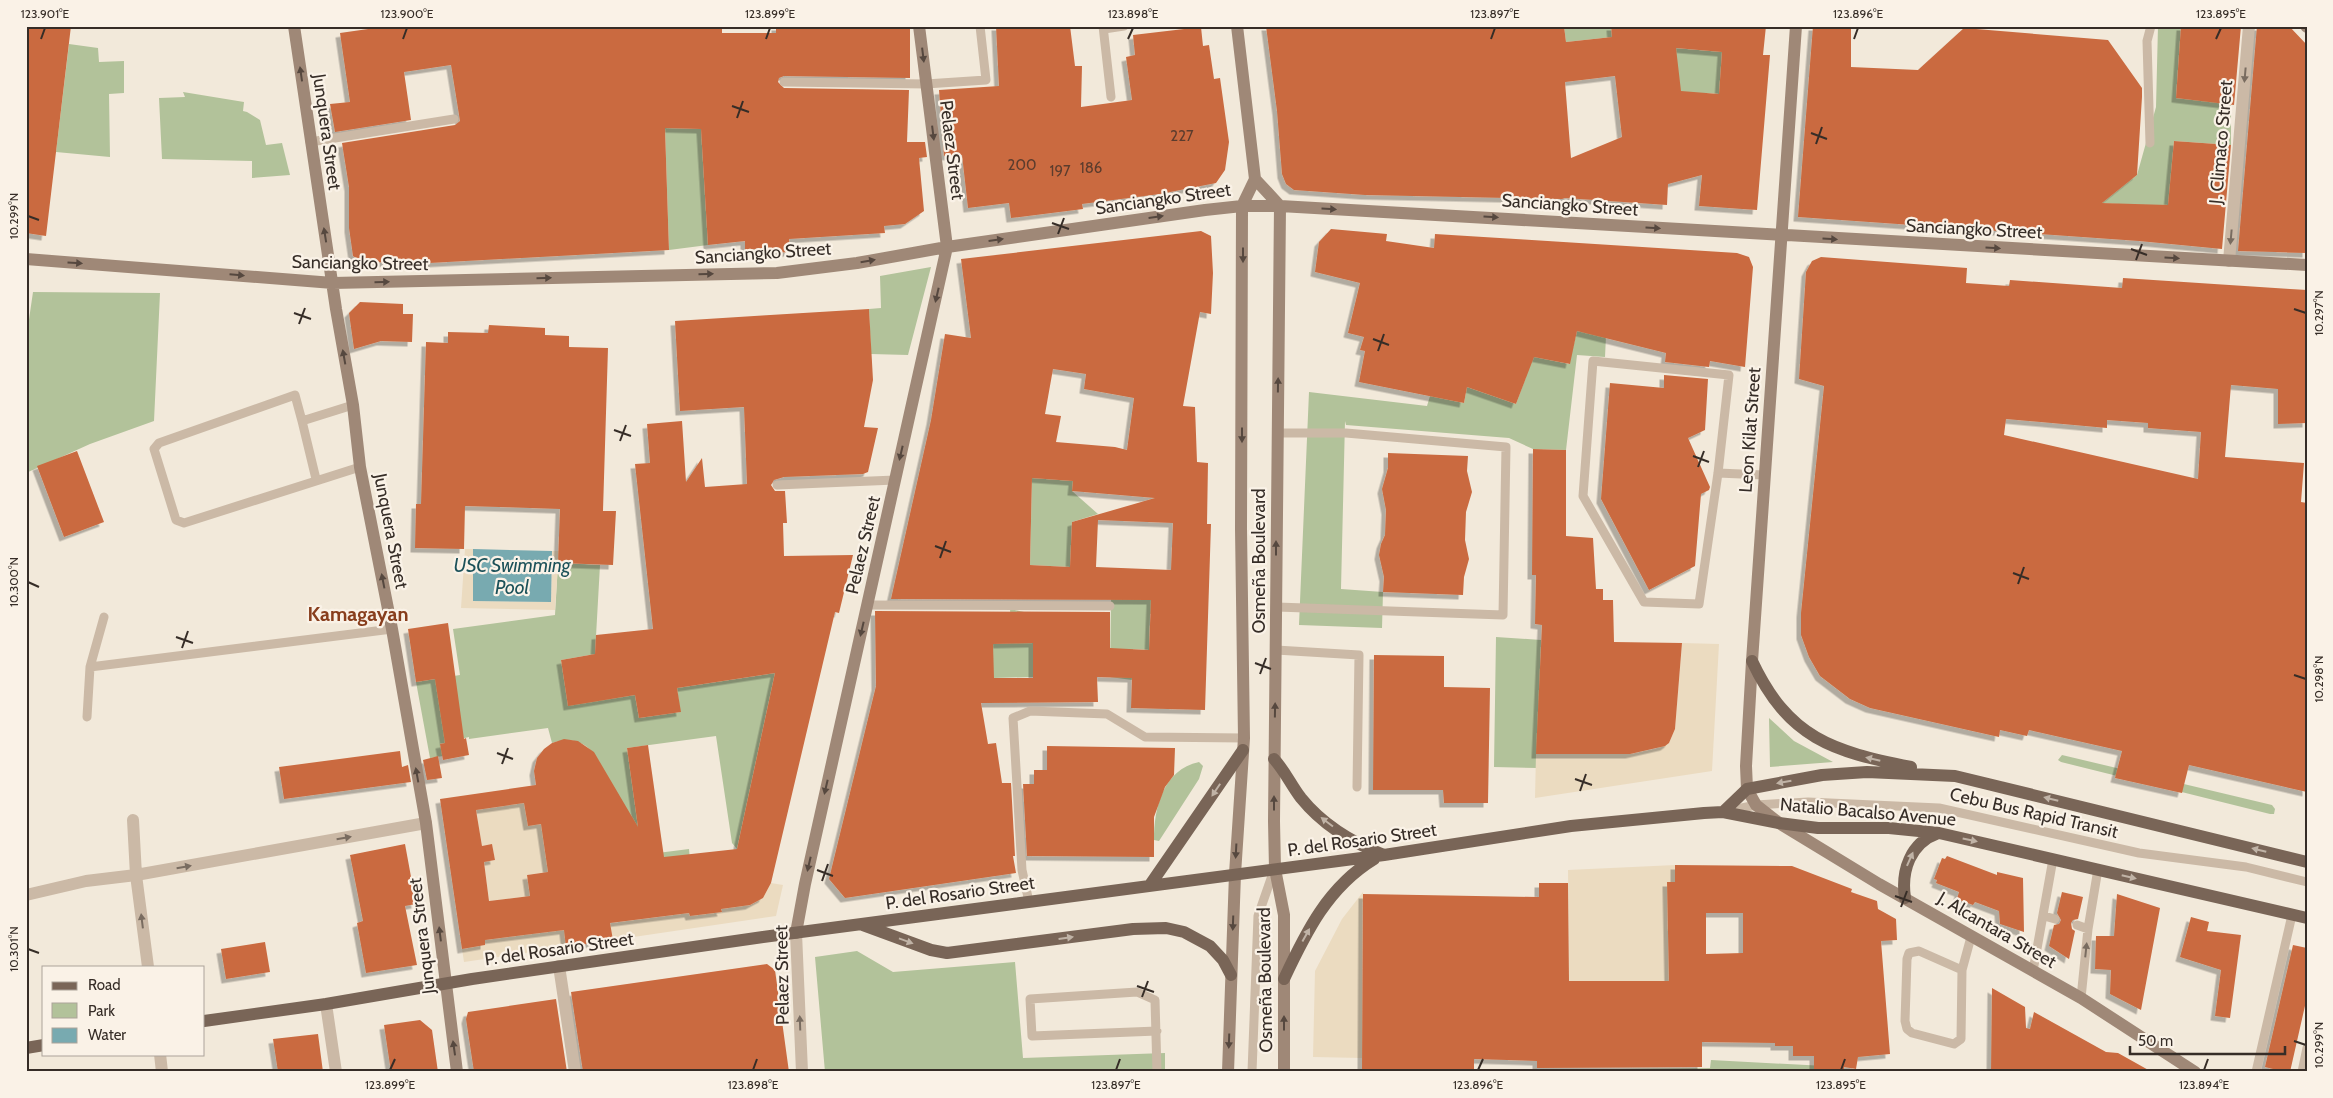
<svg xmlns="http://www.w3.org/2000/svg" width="2333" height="1098" font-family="Cabin,sans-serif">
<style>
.green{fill:#b2c29a}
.plaza{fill:#ebdbc0}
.water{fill:#78aab0}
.building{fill:#ca6b40;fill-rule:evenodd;filter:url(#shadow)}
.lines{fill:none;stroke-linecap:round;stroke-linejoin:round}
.lane{stroke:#cbb9a6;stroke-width:9}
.street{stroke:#cbb9a6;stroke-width:12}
.secondary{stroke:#9f8877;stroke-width:12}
.primary{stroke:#796557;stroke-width:12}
.oneway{fill:#56483f}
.oneway2{fill:#796c60}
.oneway3{fill:#c0b3a6}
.ticks{fill:none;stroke:#362d27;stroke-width:2}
.labels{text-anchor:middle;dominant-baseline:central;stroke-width:4.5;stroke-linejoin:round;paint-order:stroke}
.number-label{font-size:15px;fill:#5b3c2d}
.street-label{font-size:18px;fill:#362d27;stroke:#faf2e7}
.water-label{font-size:19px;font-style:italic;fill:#1b5159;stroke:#faf2e7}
.quarter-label{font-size:20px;font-weight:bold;fill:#883e1d;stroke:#faf2e7}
.neatline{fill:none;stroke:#362d27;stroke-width:2}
.ticks-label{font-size:12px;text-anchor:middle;fill:#362d27}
</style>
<defs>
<filter id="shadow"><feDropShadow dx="-4.5" dy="4.5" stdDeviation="0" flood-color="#0004"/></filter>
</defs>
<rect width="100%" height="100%" fill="#f2e9da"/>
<!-- green -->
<path class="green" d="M1564,26H1611L1612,37L1566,42Z
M2158,26H2181L2176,98L2231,104V145L2174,141L2168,207L2102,203L2137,175L2156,107Z
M69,44L98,48L99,62L124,61V93L109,94L110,157L56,152Z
M1674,48L1722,52L1719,94L1707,93L1683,108Z
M183,92L244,102L243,111L247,112L260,120L266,145L282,143L290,175L252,178V161L162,159L159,98L185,97Z
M665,128L701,129L708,245L669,250Z
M931,267L908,355L871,354L869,309L881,308L880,276Z
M33,292L160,293L154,421L90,444L26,473V340Z
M1577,331L1606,336L1605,357L1577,355L1566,450L1533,449L1509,438L1346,425L1345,421L1341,589L1383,592L1382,628L1299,625L1309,392L1427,406L1430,396L1464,403L1467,387L1516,404L1526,377L1505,351L1569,364Z
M1032,478L1073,481L1072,491L1098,514L1072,522L1070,567L1030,565Z
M558,563L600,565L595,654L561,660L568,705L635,695L639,718L680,712L677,688L775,673L737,849L732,843L716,736L627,748L642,855L689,849L691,871L612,858L600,763C589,743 574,736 552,743L548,728L469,739V737L440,744L443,756L430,758L416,682L460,675L453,629L555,615Z
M1111,598L1156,600L1155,613L1150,614L1149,650L1133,649L1132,680L1110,677Z
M1010,609L1033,614V677L992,678V703L981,702L993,644L1012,643Z
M1496,637L1541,640L1537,768L1494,767Z
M1769,718L1794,741L1833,762L1770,767Z
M2062,755L2272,805L2275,809L2274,814H2270L2061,762L2058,760Z
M1199,762L1203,766L1199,779L1159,841L1154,840C1154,807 1163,770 1199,762Z
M857,951L893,972L1015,962L1023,1058L1165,1053V1072H825L815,957Z
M1711,1060L1844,1067V1072H1518L1521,1070L1710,1068Z"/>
<!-- plaza -->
<path class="plaza" d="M465,549H473V601L551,602L552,551H559L555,610L461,608Z
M1682,643L1719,644L1712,771L1535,798L1536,754H1630L1655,749L1669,743L1675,729Z
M524,803L528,825L541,824L548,872L527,875L530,896L489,901L484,862L495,860L492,845L482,846L476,810Z
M1675,865V882H1667L1669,981H1569L1568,870Z
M771,883L783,885L776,916L464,962L462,949L485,945V940L689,913L690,916L722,912L721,909L750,905L763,898Z
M1363,892L1362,1058L1313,1057L1315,971L1342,919Z"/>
<!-- water -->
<path class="water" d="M473,549L552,551L551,602L473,601Z"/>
<!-- building -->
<path class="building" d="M26,26H71L46,236L26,233Z
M389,26L722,28V33H776V26H910V78L784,76L779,78L778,82L784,88L909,90L907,142H925L927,157L919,158L924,211L905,224L884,226L885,233L789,239L790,252L766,253V248L745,250V241L708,245L701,129L665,128L669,250L429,263L363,262L353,256L349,228V187L342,143L455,125L460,121L451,65L404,72L411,120L335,132L330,104L350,102L340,33Z
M996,26H1070L1075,66H1082L1081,107L1132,100L1126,57L1135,55L1133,35L1201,27L1203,46L1209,45L1214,79L1220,78L1229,142L1225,170L1216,183L1160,194L1082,204L1083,209L1011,218L1009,203L968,208L962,155L944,156L939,90L999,86Z
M1266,26H1564L1566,42L1612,37L1611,26H1766L1763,55H1770L1757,210L1699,206L1702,175L1668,184L1667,205L1565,198L1562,199L1365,195L1294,190L1286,184L1282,174L1277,111ZM1676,48L1722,52L1719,94L1681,91ZM1615,76L1622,137L1571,158L1565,82Z
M1813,26H1851V67L1918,70L1964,28L2108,40L2142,88V97L2137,175L2102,203L2168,205L2174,141L2231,145L2222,249L2139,241L1798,217Z
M2181,26H2241L2234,105L2176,98Z
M2257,26H2289L2307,45V253L2238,251Z
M1331,229L1387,234L1386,241L1434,248L1435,234L1737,253L1749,257L1753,267L1745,367L1710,361L1709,367L1665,362L1666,353L1577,331L1570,364L1534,357L1516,404L1467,387L1464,403L1359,382L1365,351L1360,350L1364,337L1348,333L1360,283L1315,272L1319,242Z
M1201,231L1211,236L1213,273L1211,314L1200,312L1183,406L1195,407L1197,462L1208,463L1207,524H1211L1205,710L1131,708L1132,678L1097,677L1098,702L981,703L988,744L996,743L1002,783H1011L1015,856H1013L1016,873L845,898L829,879L876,686L875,611L1110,612V648L1149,650L1151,600L891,599L931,420L945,334L971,338L961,259ZM1053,369L1086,374L1084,389L1134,398L1127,450L1115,447L1056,442L1061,416L1045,414ZM1032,478L1073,481L1072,491L1155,498L1072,522L1070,567L1030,565ZM1098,520L1173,523L1171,570L1096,567ZM1033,643V678H994L993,644Z
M1821,257L1967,268L1966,283L2009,286L2010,280L2122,288L2123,278L2307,290V423L2278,424V389L2231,385L2225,457L2304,463L2301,502L2307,503V792L2189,765L2182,793L2115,778L2122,751L2029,730L2027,736L2000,730L1999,737L1870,708L1850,699L1820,676L1809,657L1801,635V613L1824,386L1799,379L1806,272L1812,261ZM2006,419L2107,428V420L2148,423V428L2201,432L2198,479L2004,435Z
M360,302L403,304V314H413L412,342L381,341L354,349L349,313Z
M869,309L873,380L864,427L878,428L868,472L863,474L784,477L774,480L771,485L775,491H785L787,523H783L784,556L853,555L839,613L835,612L771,883L763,898L750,905L721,909L722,912L690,916L689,913L610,923L613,940L566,947L564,930L485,940V945L462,949L440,799L536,785L534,771L537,758L544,749L552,743L564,739L578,741L594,752L638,827L627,748L648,745L664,857L737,849L775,673L677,688L681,712L639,718L635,695L568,706L561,660L595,654L596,635L653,629L635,464L650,463L647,424L682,421L686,482L702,458L705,487L747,484L744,407L680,411L675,321ZM524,803L528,826L541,824L548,872L527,875L530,896L489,901L484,862L495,860L492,844L482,846L476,810Z
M489,325L545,328V335L569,336V347L608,348L603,511H616L613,565L558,563L560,509L465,506L464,549L415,548L416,504H421L426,342L448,343V332L488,333Z
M1664,375L1708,379L1705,430L1688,438L1710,487L1709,490L1701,494L1695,566L1649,590L1601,499L1610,383L1664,388Z
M1533,449L1566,450V536L1593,538L1596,589H1603V600H1613L1614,642L1682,643L1675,729L1669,743L1665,746L1630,754H1536L1542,625L1535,624L1536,575H1532Z
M77,451L104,522L64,537L37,466Z
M1388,453L1468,456L1467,471L1472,492L1466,512L1465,540L1469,559L1464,577L1463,595L1383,592L1384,577L1379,555L1381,544L1385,535L1386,510L1382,489L1388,468Z
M448,623L464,739L466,738L469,755L443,760L440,744L445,743L435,679L416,682L408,629Z
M1374,655L1444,656V687L1490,688L1488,803H1444L1443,790H1373Z
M1047,746L1175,748L1174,775L1165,787L1154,817V857L1027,856L1023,784H1034V770H1047Z
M400,751L402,767L408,765L411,782L284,799L279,767Z
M438,756L442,778L427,780L423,760Z
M405,844L416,904L405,906L417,965L366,973L357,923L363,921L350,855Z
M1947,856L1997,875V872L2023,878L2024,932L2000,924L1999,911L1975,902L1973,905L1957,899L1959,892L1936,883L1937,880L1934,879L1942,858L1945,859Z
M1675,865L1792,866L1852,889L1851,892L1877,901L1878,909L1896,919L1897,940L1881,941L1890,1054L1858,1057L1856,1069L1844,1067V1072H1814V1056H1793V1046H1775V1043L1702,1042V1067L1537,1068V1061L1474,1059V1072H1362L1363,894L1539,897V883H1568L1569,981H1669L1667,882H1675ZM1706,913H1743V953L1706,954Z
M2062,892L2083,897L2078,919L2073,920L2071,923L2072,929L2075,931L2069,959L2049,946L2054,925L2059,924L2061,920L2057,913Z
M2117,894L2160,908L2141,1010L2110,994L2111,970L2095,969L2096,936H2114Z
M2191,917L2209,922L2207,931L2241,935L2230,1018L2215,1016L2221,970L2180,957Z
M265,942L270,972L226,979L221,949Z
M2293,945L2307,948V997L2290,1072H2285L2265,1067Z
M767,964L775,970L789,1072H583L571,992Z
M1992,988L2025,1007L2026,1028L2030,1029L2034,1012L2106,1052L2118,1053L2152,1072H1991Z
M556,999L567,1072H474L466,1019L468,1012Z
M420,1020L432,1030L438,1072H391L384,1025Z
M318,1034L323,1072H278L273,1039Z"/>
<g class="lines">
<!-- lane -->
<path class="lane" d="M1103,26L1111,97
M1104,29L1124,26
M784,82L926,84L986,80L980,26
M310,142L454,119
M2150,143L2147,41L2151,26
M1593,361L1729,375L1718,473L1699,604L1644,602L1583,496Z
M353,405L302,421L295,395L159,443L154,449L176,520L184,523L360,467
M302,421L316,479
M1718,473L1764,475
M777,485L895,480
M867,605L1110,606
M1277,607L1503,615L1506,447L1346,433H1277
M1276,650L1359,655L1357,787
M90,667L392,629
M87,717L90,667L104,617
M1728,811L1756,805L1808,802L1939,808L2139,853L2246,867L2307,882
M1029,902L1022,870L1013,718L1030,711L1107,714L1145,737L1244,738
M2044,916L2055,919
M2077,925L2088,929
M1962,970L1919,951L1909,953L1907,959L1905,1021L1907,1029L1912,1033L1954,1044L1961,1039L1962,970L1971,937
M2033,971L2053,859
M2081,998L2088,929L2098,869
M1157,1072L1155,1000L1137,992L1030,999L1032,1036L1157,1031
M1252,1072L1258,916L1274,870
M2256,1072L2292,915
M2302,1072L2307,1048"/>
<!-- street -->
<path class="street" d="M2229,261L2249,26
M133,820L136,875L148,967
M26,895L86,881L136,875L426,823
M796,933L802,1072
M559,966L575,1072
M326,1004L336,1072
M160,1054L162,1072"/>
<!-- secondary -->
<path class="secondary" d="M294,26L336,309L353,405L360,467L392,629L426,823L457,1072
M1796,26L1752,661L1746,766L1747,789L1756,805L1779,823L1879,884L2081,998L2195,1072
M2306,26L2307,27
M1255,179L1280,206L1274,821L1275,869L1284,915V1072
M26,259L333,283L777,273L857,263L947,247L1205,210L1242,206H1280L2307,265
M796,933L805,884L947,247L919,26
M1228,1072L1235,874L1244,738L1241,529L1242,206L1255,179L1237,26"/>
<!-- primary -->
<path class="primary" d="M1752,661C1789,739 1832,751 1911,767
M1274,759C1285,771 1291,785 1301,798C1322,824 1353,843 1384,855
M1723,812L1747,789L1822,775L1867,772L1955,776L2307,862
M1150,885L1243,750
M1905,898C1901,871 1910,843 1938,833
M863,925L931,950L947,953L1133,929L1166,928L1184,932L1210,946L1223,960L1231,975
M1284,979C1306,932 1328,887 1374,859
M204,1021L326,1004L472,979L763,937L1384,855L1571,826L1704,813L1723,812L1779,823L1818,828H1889L1939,833L2307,918
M26,1048L44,1045"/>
</g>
<!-- one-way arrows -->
<defs><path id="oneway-solid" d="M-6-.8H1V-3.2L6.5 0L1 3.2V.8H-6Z" transform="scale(1.25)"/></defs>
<g class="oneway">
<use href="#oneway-solid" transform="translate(923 55) rotate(83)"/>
<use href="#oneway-solid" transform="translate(301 74) rotate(-98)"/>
<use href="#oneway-solid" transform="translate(933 133) rotate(83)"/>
<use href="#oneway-solid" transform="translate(1329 209) rotate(3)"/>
<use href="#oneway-solid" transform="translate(1156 217) rotate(-8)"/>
<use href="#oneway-solid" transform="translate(1491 217) rotate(3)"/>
<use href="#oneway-solid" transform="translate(1653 228) rotate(4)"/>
<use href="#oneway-solid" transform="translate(325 235) rotate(-99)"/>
<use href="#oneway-solid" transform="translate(1830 239) rotate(3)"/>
<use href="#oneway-solid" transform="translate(996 240) rotate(-8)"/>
<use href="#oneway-solid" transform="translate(1993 248) rotate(3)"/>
<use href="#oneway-solid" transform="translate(1243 255) rotate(90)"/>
<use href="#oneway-solid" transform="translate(2172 258) rotate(3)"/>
<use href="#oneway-solid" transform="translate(868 261) rotate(-10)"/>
<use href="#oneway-solid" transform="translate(75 263) rotate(4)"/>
<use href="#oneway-solid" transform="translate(706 274) rotate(-1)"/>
<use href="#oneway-solid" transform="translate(237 275) rotate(5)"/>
<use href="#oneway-solid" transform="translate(544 278) rotate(-1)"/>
<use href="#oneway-solid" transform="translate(382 282) rotate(-1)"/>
<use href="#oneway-solid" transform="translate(937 295) rotate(103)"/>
<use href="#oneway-solid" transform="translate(344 357) rotate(-100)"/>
<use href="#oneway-solid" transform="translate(1278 385) rotate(-89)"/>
<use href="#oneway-solid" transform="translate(1242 435) rotate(90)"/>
<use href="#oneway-solid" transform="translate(901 453) rotate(103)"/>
<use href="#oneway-solid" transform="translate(1276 548) rotate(-90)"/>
<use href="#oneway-solid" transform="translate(383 581) rotate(-101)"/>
<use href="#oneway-solid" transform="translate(862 629) rotate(103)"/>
<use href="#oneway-solid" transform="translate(1275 710) rotate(-89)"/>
<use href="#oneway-solid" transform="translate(417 775) rotate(-100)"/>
<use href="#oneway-solid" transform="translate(826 787) rotate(103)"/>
<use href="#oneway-solid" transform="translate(1274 803) rotate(-90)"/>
<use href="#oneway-solid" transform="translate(1236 851) rotate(93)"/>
<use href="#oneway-solid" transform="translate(809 864) rotate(103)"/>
<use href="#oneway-solid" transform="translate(1233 923) rotate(92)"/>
<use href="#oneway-solid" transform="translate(440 934) rotate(-97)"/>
<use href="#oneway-solid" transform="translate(1284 1023) rotate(-90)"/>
<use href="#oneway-solid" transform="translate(1229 1041) rotate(92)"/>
<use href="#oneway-solid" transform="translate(454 1048) rotate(-98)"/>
</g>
<g class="oneway2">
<use href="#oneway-solid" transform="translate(2245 75) rotate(95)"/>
<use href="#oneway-solid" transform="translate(2231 237) rotate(95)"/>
<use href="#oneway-solid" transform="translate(344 838) rotate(-10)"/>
<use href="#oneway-solid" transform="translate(184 867) rotate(-10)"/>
<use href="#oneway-solid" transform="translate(142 921) rotate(-97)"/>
<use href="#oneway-solid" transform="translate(2086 950) rotate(-84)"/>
<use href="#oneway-solid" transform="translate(800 1023) rotate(-92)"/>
</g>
<g class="oneway3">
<use href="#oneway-solid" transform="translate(1873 759) rotate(-167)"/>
<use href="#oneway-solid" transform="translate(1784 782) rotate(170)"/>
<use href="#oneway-solid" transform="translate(1216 790) rotate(124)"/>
<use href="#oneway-solid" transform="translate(2051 799) rotate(-166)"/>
<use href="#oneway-solid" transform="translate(1327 822) rotate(-143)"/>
<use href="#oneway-solid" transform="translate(1970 840) rotate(12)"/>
<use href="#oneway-solid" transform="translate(2259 850) rotate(-166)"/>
<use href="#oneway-solid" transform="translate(1910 859) rotate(-66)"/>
<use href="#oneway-solid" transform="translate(2129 877) rotate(13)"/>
<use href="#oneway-solid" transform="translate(1306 935) rotate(-61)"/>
<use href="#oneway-solid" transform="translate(1066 938) rotate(-8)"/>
<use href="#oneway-solid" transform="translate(906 941) rotate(20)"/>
</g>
<!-- ticks -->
<path class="ticks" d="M41,39L45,28M403,39L407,28M766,39L770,28M1128,39L1133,28M1491,39L1495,28M1854,39L1858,28M2216,39L2221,28M732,106L749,112M737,118L743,101M1811,133L1827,139M1816,144L1822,127M28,216L39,220M1052,223L1069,229M1058,234L1064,218M2131,249L2147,255M2136,260L2142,244M2294,309L2306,313M294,313L311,319M299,324L305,308M1373,339L1389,345M1378,351L1384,334M614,430L631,436M620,441L626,425M1693,456L1709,462M1698,467L1704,451M935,546L951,552M940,558L946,541M2013,573L2029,579M28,582L39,587M2018,584L2024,567M176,637L193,643M182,648L188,631M1255,663L1271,669M1260,674L1266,658M2294,675L2306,679M497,753L513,759M502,764L508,748M1575,779L1592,785M1580,791L1586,774M817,870L833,876M822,881L828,864M1895,896L1912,902M1901,907L1907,891M28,949L39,953M1137,986L1154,992M1142,997L1148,981M2294,1041L2306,1045M390,1070L395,1059M753,1070L757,1059M1116,1070L1120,1059M1478,1070L1483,1059M1841,1070L1845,1059M2204,1070L2208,1059"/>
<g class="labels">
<!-- number labels -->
<g class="number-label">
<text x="1182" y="136">227</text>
<text x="1022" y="165">200</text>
<text x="1091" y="168">186</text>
<text x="1060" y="171">197</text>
</g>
<!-- street labels -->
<g class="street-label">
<text transform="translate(327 132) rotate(82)">Junquera Street</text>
<text transform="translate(2221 142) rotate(-85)">J. Climaco Street</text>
<text transform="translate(952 150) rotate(83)">Pelaez Street</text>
<text transform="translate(1163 199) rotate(-8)">Sanciangko Street</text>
<text transform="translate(1570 205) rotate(4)">Sanciangko Street</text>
<text transform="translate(1974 229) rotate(3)">Sanciangko Street</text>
<text transform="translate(763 253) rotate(-4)">Sanciangko Street</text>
<text transform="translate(360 263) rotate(1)">Sanciangko Street</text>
<text transform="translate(1750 430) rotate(-86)">Leon Kilat Street</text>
<text transform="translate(391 531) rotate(79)">Junquera Street</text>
<text transform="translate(863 545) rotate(-77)">Pelaez Street</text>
<text transform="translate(1259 561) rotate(-90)">Osmeña Boulevard</text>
<text transform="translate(1868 812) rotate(5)">Natalio Bacalso Avenue</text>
<text transform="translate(2034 813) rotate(13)">Cebu Bus Rapid Transit</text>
<text transform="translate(1362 840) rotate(-8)">P. del Rosario Street</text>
<text transform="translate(960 893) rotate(-8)">P. del Rosario Street</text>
<text transform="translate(1997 930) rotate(30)">J. Alcantara Street</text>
<text transform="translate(422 936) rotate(-97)">Junquera Street</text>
<text transform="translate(559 949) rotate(-8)">P. del Rosario Street</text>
<text transform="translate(782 975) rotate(-91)">Pelaez Street</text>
<text transform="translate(1265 980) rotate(-91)">Osmeña Boulevard</text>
</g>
<!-- water labels -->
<g class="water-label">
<text x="512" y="565">USC Swimming<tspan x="512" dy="22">Pool</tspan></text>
</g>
<!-- quarter labels -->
<g class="quarter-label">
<text x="358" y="614">Kamagayan</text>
</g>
</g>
<!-- border -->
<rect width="2333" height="1098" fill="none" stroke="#faf2e7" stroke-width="55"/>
<!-- legend -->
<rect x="42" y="966" width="162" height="90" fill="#faf2e7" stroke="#aca39a"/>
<rect x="52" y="982" width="25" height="8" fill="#796557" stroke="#aca39a"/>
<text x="88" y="990" font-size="15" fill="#362d27">Road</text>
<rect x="52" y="1003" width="25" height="15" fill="#b2c29a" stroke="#aca39a"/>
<text x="88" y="1016" font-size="15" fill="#362d27">Park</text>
<rect x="52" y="1028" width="25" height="15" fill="#78aab0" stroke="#aca39a"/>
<text x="88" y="1040" font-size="15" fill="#362d27">Water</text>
<!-- scale -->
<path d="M2130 1046v8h155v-8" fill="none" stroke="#362d27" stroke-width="2.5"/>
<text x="2138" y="1046" font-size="15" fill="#362d27" stroke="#faf2e7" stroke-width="4" paint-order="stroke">50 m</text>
<rect x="28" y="28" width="2278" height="1042" class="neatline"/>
<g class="ticks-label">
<text x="45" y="18">123.901°E</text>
<text x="407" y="18">123.900°E</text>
<text x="770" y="18">123.899°E</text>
<text x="1133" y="18">123.898°E</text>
<text x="1495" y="18">123.897°E</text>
<text x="1858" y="18">123.896°E</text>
<text x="2221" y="18">123.895°E</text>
<text transform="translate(14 216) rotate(-90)" y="4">10.299°N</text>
<text transform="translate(2319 313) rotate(-90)" y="4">10.297°N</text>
<text transform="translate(14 582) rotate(-90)" y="4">10.300°N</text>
<text transform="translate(2319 679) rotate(-90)" y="4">10.298°N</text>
<text transform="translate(14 949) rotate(-90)" y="4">10.301°N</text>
<text transform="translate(2319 1045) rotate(-90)" y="4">10.299°N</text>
<text x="390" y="1089">123.899°E</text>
<text x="753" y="1089">123.898°E</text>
<text x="1116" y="1089">123.897°E</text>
<text x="1478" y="1089">123.896°E</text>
<text x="1841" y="1089">123.895°E</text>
<text x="2204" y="1089">123.894°E</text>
</g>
</svg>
